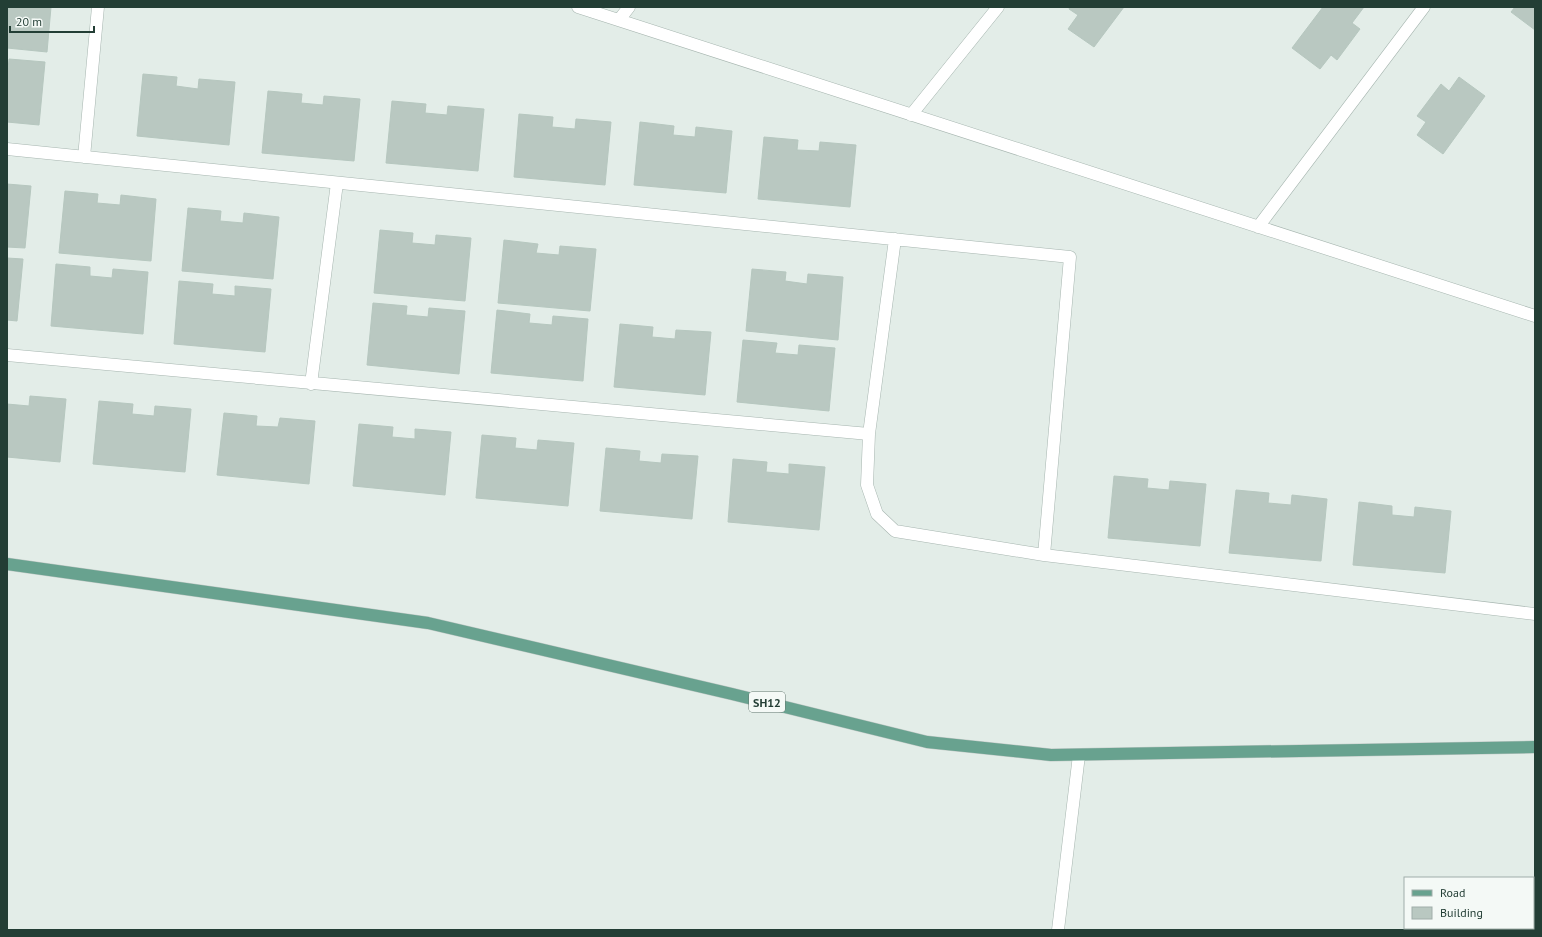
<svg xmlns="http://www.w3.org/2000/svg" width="1542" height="937" font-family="'PT Sans',sans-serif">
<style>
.building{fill:#b9c8c1;stroke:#b6c7bf}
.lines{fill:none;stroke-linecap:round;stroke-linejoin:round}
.minor-casing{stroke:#a6b5af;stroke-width:13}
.major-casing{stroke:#c1c9c6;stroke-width:13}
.minor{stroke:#fff;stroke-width:12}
.major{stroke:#68a28f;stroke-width:12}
.labels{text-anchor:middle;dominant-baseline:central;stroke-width:3.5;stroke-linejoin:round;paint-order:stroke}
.shield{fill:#f4f9f6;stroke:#62766f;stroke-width:1}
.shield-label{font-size:12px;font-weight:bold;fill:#233e35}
</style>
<rect width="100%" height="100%" fill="#e3ede8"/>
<!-- building -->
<path class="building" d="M7,7H51L47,52L7,48Z
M1070,7H1124L1094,47L1068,29L1078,15L1069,9Z
M1323,7H1364L1352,23L1360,29L1337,60L1331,55L1320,69L1292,48Z
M1515,7H1535V30L1511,12Z
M9,59L45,62L39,125L7,122V69H8Z
M143,74L177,77L176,86L198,89L199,79L235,82L229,145L137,136Z
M1459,77L1485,96L1443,154L1417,135L1426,122L1417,116L1441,84L1449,91Z
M268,91L302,94L301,103L323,105L324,96L360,99L354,161L262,153Z
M392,101L426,104L425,113L447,115L448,106L484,109L478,171L386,163Z
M519,114L553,117L552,127L575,129L576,119L611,122L605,185L514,177Z
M640,122L674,126L673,135L695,137L696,127L732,131L726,193L634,185Z
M764,137L798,140L797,150L819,151L820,142L856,145L850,207L758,199Z
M7,184L31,186L25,248L7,247Z
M65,191L98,194L97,203L120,205L121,195L156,199L151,261L59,253Z
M188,208L221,211L220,221L243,223L244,213L279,217L273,279L182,271Z
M380,230L413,233L412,243L435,245L436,235L471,238L465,301L374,293Z
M504,240L538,244L536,253L559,255L560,246L596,249L590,311L498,303Z
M7,258L23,259L17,321L7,320Z
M56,264L90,267V276L112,278L113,269L148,272L143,334L51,326Z
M752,269L786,272L785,281L807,284L808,274L843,277L838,340L746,331Z
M179,281L213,284L212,294L235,296V286L271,289L265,352L174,344Z
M373,303L407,306L406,315L428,317L429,308L465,311L459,374L367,365Z
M497,310L530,314L529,323L552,325L553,316L588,319L583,381L491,373Z
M620,324L653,327L652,337L675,339L676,330L711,332L705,395L614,387Z
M743,340L777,343L775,353L798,355L799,345L835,348L829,411L737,402Z
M7,394V404L29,406L30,396L66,399L60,462L7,457Z
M99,401L133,404L132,414L154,416L155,406L191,409L185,472L93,464Z
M224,413L257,416L256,426L278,427L280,418L315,421L309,484L217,475Z
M359,424L393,427L392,437L415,439V429L451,432L445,495L353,486Z
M482,435L516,438L515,448L537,450L538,440L574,443L568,506L476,498Z
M606,448L640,451L639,461L661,463L662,454L698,456L692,519L600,511Z
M733,459L767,462L766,472L789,474V464L825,467L819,530L728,522Z
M1114,476L1148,479L1147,488L1169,490L1170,481L1206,484L1200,546L1108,538Z
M1236,490L1269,493L1268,503L1291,505L1292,495L1327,499L1321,561L1229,553Z
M1359,502L1392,506V515L1414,517L1415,507L1451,511L1445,573L1353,565Z"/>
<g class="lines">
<!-- minor casing -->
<g class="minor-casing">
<path id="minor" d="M578,7L1535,316
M619,20L629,7
M911,115L998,7
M7,149L1070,257L1044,555
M84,157L98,7
M1258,227L1424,7
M895,239L869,434L867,485L877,514L895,531L1044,555L1535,614
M7,355L869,434
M311,384L337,183
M1058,930L1079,755"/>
</g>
<!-- major casing -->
<g class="major-casing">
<path id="major" d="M7,564L428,623L732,694L927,742L1051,755L1535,747"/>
</g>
<!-- minor -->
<use href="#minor" class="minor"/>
<!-- major -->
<use href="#major" class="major"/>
</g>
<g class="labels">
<!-- shield labels -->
<rect class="shield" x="749" y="692" width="36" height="20" rx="3"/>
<g class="shield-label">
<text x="767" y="702">SH12</text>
</g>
</g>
<!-- border -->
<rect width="1542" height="937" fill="none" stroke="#233e35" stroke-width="16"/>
<!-- legend -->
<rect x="1404" y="877" width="130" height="52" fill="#f4f9f6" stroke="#a0aea9"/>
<rect x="1412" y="890" width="20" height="6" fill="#68a28f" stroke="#a0aea9"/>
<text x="1440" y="897" font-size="12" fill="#233e35">Road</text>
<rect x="1412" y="907" width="20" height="12" fill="#b9c8c1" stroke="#a0aea9"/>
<text x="1440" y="917" font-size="12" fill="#233e35">Building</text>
<!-- scale -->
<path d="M10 26v6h84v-6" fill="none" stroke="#233e35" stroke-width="2"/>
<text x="16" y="26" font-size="12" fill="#233e35" stroke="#f4f9f6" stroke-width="3" paint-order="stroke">20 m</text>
</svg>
